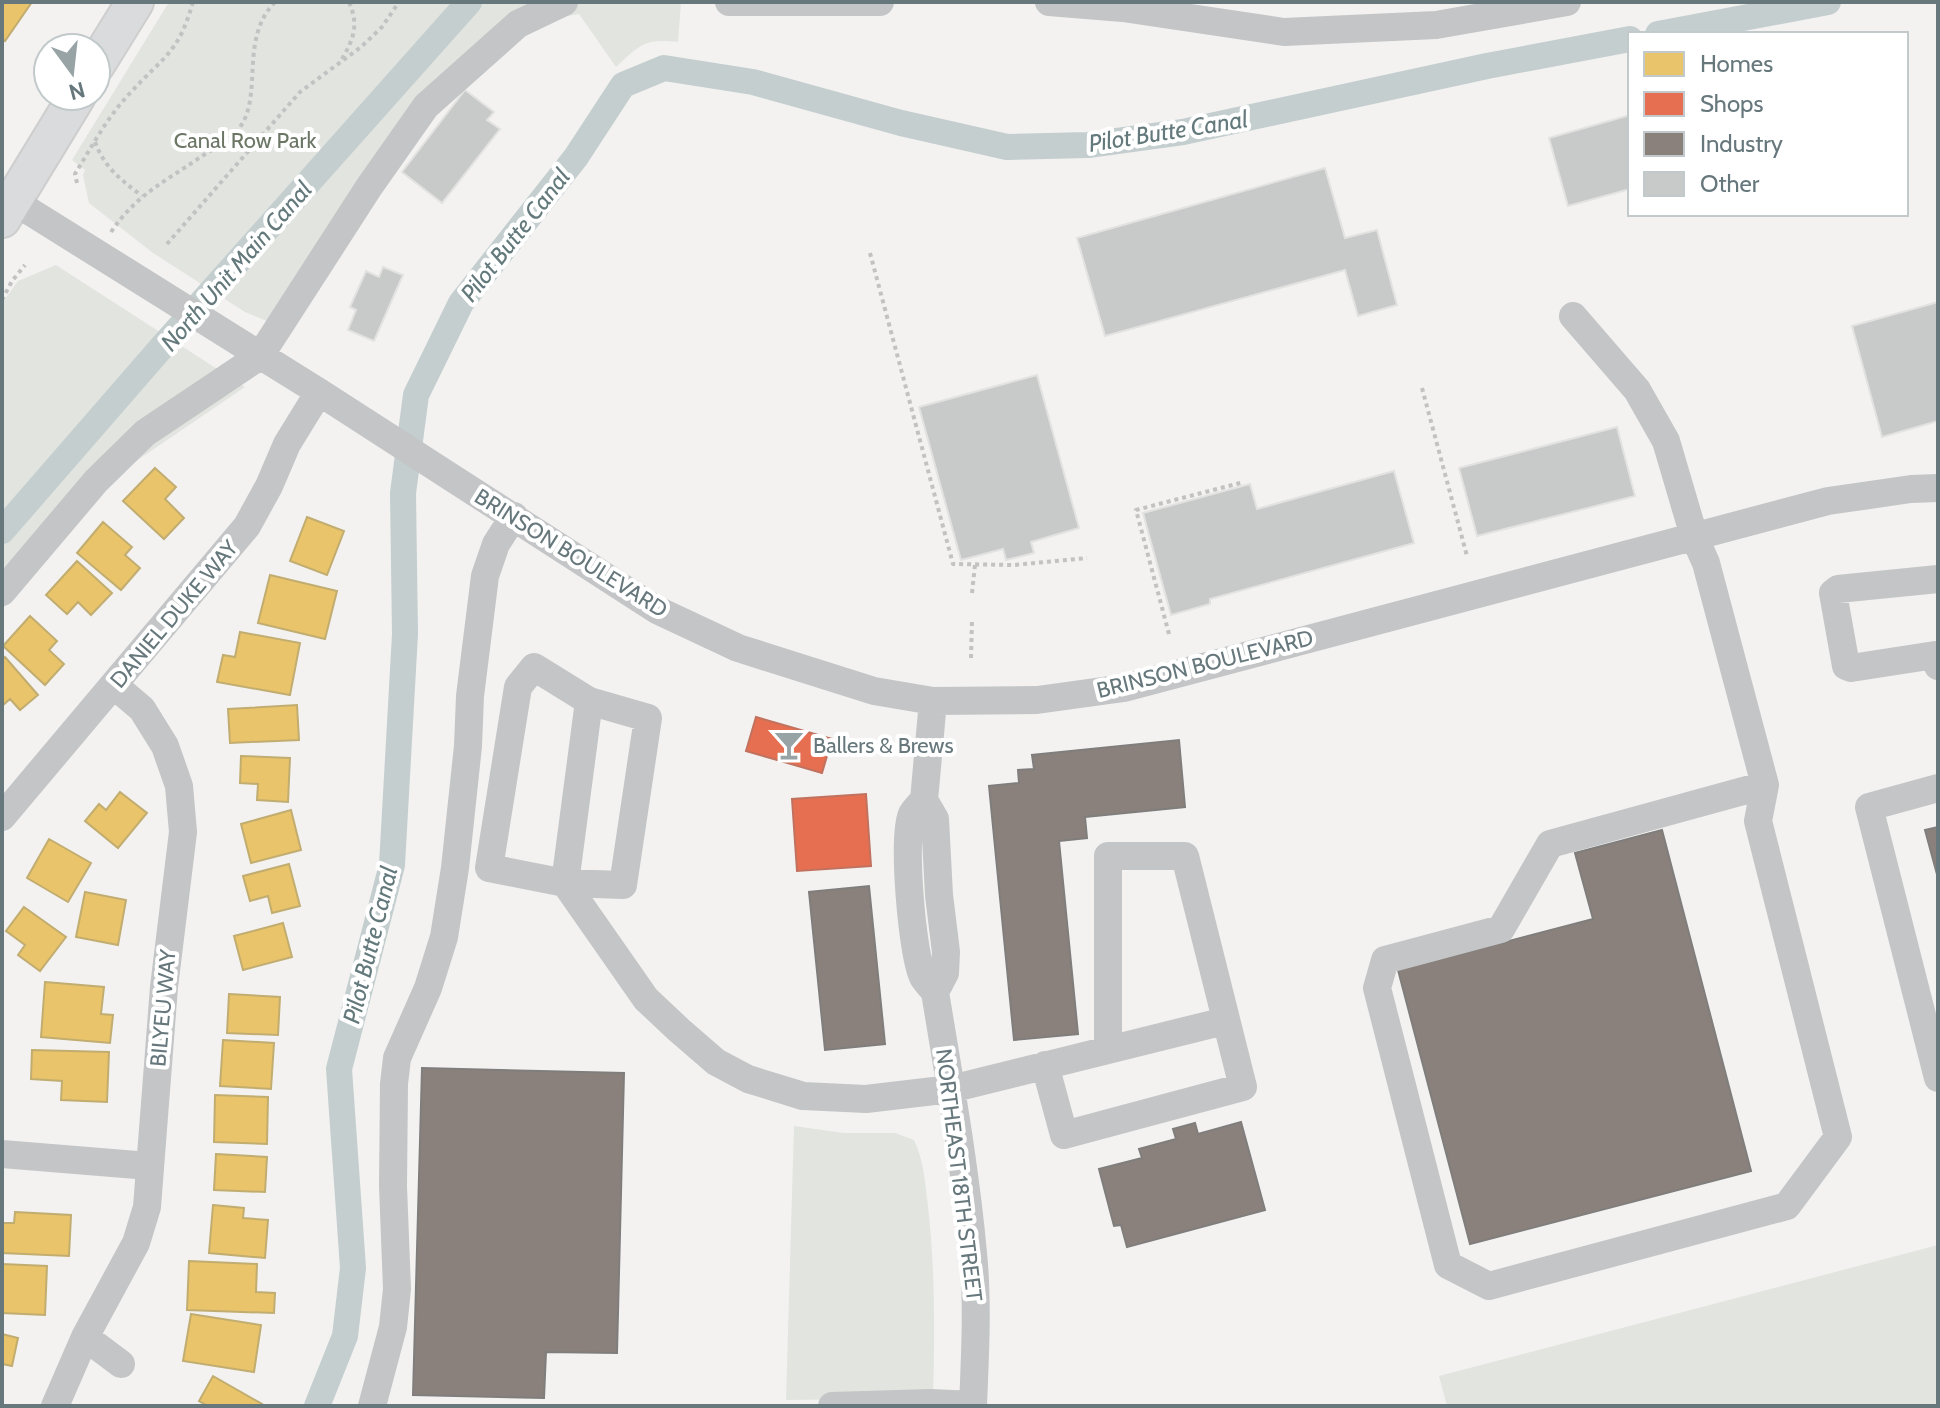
<svg xmlns="http://www.w3.org/2000/svg" width="1940" height="1408" font-family="Cabin,sans-serif">
<style>
.green{fill:#e2e4df}
.homes{fill:#e9c46a;stroke:#c2ad70;stroke-width:2}
.shops{fill:#e76f51;stroke:#c1725e;stroke-width:2}
.industry{fill:#8a817c;stroke:#807e7c;stroke-width:2}
.lines{fill:none;stroke-linecap:round;stroke-linejoin:round}
.canal{stroke:#c4cecf;stroke-width:26}
.building{fill:#c8c9c9;stroke:#e2e2e1;stroke-width:2}
.major-casing{stroke:#cecece;stroke-width:40}
.path{stroke:#c2c2c3;stroke-width:4;stroke-dasharray:4 4;stroke-linecap:butt}
.minor{stroke:#c3c5c6;stroke-width:28}
.major{stroke:#dadbdc;stroke-width:36}
.labels{text-anchor:middle;dominant-baseline:central;stroke-width:8;stroke-linejoin:round;paint-order:stroke}
.park-label{font-size:22px;fill:#6b7665;stroke:#fff}
.street-label{font-size:22px;fill:#67787d;stroke:#fff}
.poi-label{font-size:22px;fill:#67787d;stroke:#fff;text-anchor:start}
.water-label{font-size:24px;font-style:italic;fill:#63797b;stroke:#fff}
</style>
<rect width="100%" height="100%" fill="#f3f2f1"/>
<!-- green -->
<path class="green" d="M169,2H681L678,42C644,38 640,45 616,67L579,14L551,19L523,29L432,109L289,330L245,312L153,253L89,203L83,175L85,170L72,160Z
M56,265L245,387L120,472L2,609V303L18,281Z
M794,1126L844,1133H895L914,1140C924,1161 925,1183 928,1206C935,1270 935,1333 933,1398L786,1400Z
M1938,1245V1406H1447L1439,1376Z"/>
<!-- homes -->
<path class="homes" d="M2,2H32L5,41L2,39Z
M155,468L176,487L165,499L184,518L164,539L123,501Z
M307,517L344,531L327,575L290,561Z
M103,522L132,547L125,555L140,568L121,590L77,553Z
M77,561L112,593L91,615L78,602L67,614L46,595Z
M270,575L337,591L325,639L258,623Z
M30,616L57,641L49,650L64,664L45,685L3,646Z
M240,632L300,643L290,695L217,682L223,655L235,657Z
M5,657L38,695L20,710L10,699L2,706V660Z
M297,705L299,740L230,743L228,709Z
M241,756L290,758L288,802L257,800L258,784L240,783Z
M120,792L147,813L118,848L85,821L99,804L106,810Z
M291,810L301,850L251,863L241,824Z
M49,839L91,863L68,902L27,878Z
M289,864L300,906L272,913L268,896L250,901L243,876Z
M85,892L126,900L118,945L76,937Z
M24,907L66,937L40,971L18,955L25,945L6,931Z
M283,923L292,957L243,970L234,936Z
M45,982L104,987L101,1014L113,1015L110,1043L41,1037Z
M229,994L280,997L278,1035L227,1033Z
M223,1040L274,1043L271,1089L220,1086Z
M32,1050L109,1052L107,1102L61,1100L62,1081L31,1079Z
M215,1095L268,1097L267,1144L214,1142Z
M216,1154L267,1157L265,1192L214,1190Z
M213,1205L244,1208L243,1218L268,1220L265,1258L209,1253Z
M15,1212L71,1215L69,1256L2,1253V1223H14Z
M189,1261L257,1264L256,1292L275,1293L274,1313L187,1310Z
M2,1264L47,1266L45,1315L2,1313Z
M191,1314L261,1325L254,1372L183,1361Z
M2,1334L18,1338L12,1366L2,1364Z
M213,1376L262,1404L261,1406H208L199,1401Z"/>
<!-- shops -->
<path class="shops" d="M756,717L832,739L822,773L746,751Z
M866,794L871,866L797,871L792,799Z"/>
<!-- industry -->
<path class="industry" d="M1179,740L1185,807L1085,817L1087,838L1059,841L1078,1034L1014,1040L989,786L1019,783L1018,770L1034,769L1032,755Z
M1938,827V878L1925,830Z
M1662,830L1751,1171L1470,1244L1398,970L1593,919L1575,853Z
M869,886L885,1044L825,1050L809,892Z
M422,1068L624,1073L617,1353L546,1352L544,1398L413,1395Z
M1241,1122L1265,1210L1127,1247L1121,1225L1114,1226L1099,1169L1142,1158L1139,1149L1176,1139L1173,1129L1195,1123L1198,1134Z"/>
<g class="lines">
<!-- canal -->
<path class="canal" d="M1658,34L1828,2
M2,531L161,348L469,2
M317,1406L345,1336L353,1268L339,1069L392,865L405,634L403,493L416,395L461,303L576,157L623,85L664,68L753,82L901,123L1007,147L1088,145L1183,132L1487,66L1630,39"/>
</g>
<!-- building -->
<path class="building" d="M465,90L494,112L487,120L500,129L442,203L402,172Z
M1630,115V189L1568,206L1549,138Z
M1325,168L1345,238L1377,230L1397,305L1358,316L1345,270L1105,336L1077,238Z
M383,267L403,275L374,341L348,330L356,310L350,307L366,271L379,277Z
M1938,302V421L1882,437L1852,326Z
M1037,375L1079,528L1031,542L1034,553L1006,560L1003,549L961,560L919,407Z
M1617,427L1635,496L1477,536L1459,468Z
M1394,471L1414,543L1210,599V604L1171,615L1143,513L1250,484L1257,509Z"/>
<g class="lines">
<!-- major casing -->
<g class="major-casing">
<path id="major" d="M96,65L135,2
M2,219L77,96"/>
</g>
<!-- path -->
<path class="path" d="M342,59C354,38 359,25 349,2
M95,142C104,167 121,180 142,196
M77,183L75,174C92,146 108,116 131,92C165,55 178,54 193,2
M111,232C136,195 163,183 199,158C213,149 233,139 242,124C262,91 240,38 275,2
M167,244L300,92L361,47L382,27L399,2
M870,253L953,564L1014,565L1087,558
M2,300L12,281L25,265
M1422,388L1467,556
M972,593L975,565
M1169,634L1136,510L1244,482
M971,658L972,620"/>
<!-- minor -->
<path class="minor" d="M729,2H880
M1049,2L1123,8L1284,32L1436,25L1567,2
M2,194L319,392L657,610L738,648L874,691L933,701L1037,700L1124,688L1828,501L1911,489L1938,488
M1573,316L1637,390L1666,441L1694,536L1706,563L1765,785L1758,821L1838,1137L1787,1206L1489,1286L1448,1265L1377,988L1385,960L1501,929L1550,844L1765,785
M1938,579L1838,589L1833,593L1846,666L1851,668L1935,655L1938,666
M2,592L96,481L145,433L260,356L369,187L426,106L518,24L564,2
M589,701L565,883L623,885L648,718L589,701L534,667L518,687L489,868L565,883L646,999L679,1030L716,1062L748,1079L803,1096L866,1099L951,1089L1225,1021
M933,701L924,800L935,819L939,895L946,952L945,973L935,992
M1938,788L1869,807L1938,1078
M924,800C920,804 915,809 912,814C902,836 912,955 923,977C926,982 931,987 935,992C949,1078 965,1165 973,1253C978,1304 975,1355 973,1406
M2,817L247,526L269,486L287,444L319,392
M1045,1065L1064,1135L1243,1087L1185,856H1108V1050
M2,1154L149,1166
M85,1337L121,1364
M55,1406L85,1337L136,1243L147,1207L164,987L183,832L179,786L165,746L142,709L115,686
M372,1406L393,1327L397,1289L393,1186L394,1084L397,1058L428,988L444,937L455,868L468,746L470,696L485,576L496,544L514,516
M832,1406L931,1403L973,1405"/>
<!-- major -->
<use href="#major" class="major"/>
</g>
<!-- icons -->
<defs>
<g id="bar-bare" transform="scale(2.4)"><path d="M-6-5H6L.8 .8V4.5H3.5V6h-7V4.5H-.8V.8Z" fill="#98a3a6" stroke="#fff" stroke-width="2.5" paint-order="stroke"/></g>
</defs>
<g fill-rule="evenodd">
<use href="#bar-bare" x="789" y="745"/>
</g>
<g class="labels">
<!-- park labels -->
<g class="park-label">
<text x="245" y="140">Canal Row Park</text>
</g>
<!-- street labels -->
<g class="street-label">
<text transform="translate(571 553) rotate(32)">BRINSON BOULEVARD</text>
<text transform="translate(174 614) rotate(-50)">DANIEL DUKE WAY</text>
<text transform="translate(1205 664) rotate(-14)">BRINSON BOULEVARD</text>
<text transform="translate(163 1008) rotate(-85)">BILYEU WAY</text>
<text transform="translate(959 1175) rotate(83)">NORTHEAST 18TH STREET</text>
</g>
<!-- poi labels -->
<g class="poi-label">
<text x="813" y="745">Ballers &amp; Brews</text>
</g>
<!-- water labels -->
<g class="water-label">
<text transform="translate(1168 131) rotate(-9)">Pilot Butte Canal</text>
<text transform="translate(515 235) rotate(-52)">Pilot Butte Canal</text>
<text transform="translate(236 266) rotate(-49)">North Unit Main Canal</text>
<text transform="translate(370 945) rotate(-76)">Pilot Butte Canal</text>
</g>
</g>
<!-- border -->
<rect width="1940" height="1408" fill="none" stroke="#67787d" stroke-width="8"/>
<!-- legend -->
<rect x="1628" y="32" width="280" height="184" fill="#ffffff" stroke="#c2c9cb" stroke-width="2"/>
<rect x="1644" y="52" width="40" height="24" fill="#e9c46a" stroke="#c2c9cb" stroke-width="2"/>
<text x="1700" y="72" font-size="24" fill="#67787d">Homes</text>
<rect x="1644" y="92" width="40" height="24" fill="#e76f51" stroke="#c2c9cb" stroke-width="2"/>
<text x="1700" y="112" font-size="24" fill="#67787d">Shops</text>
<rect x="1644" y="132" width="40" height="24" fill="#8a817c" stroke="#c2c9cb" stroke-width="2"/>
<text x="1700" y="152" font-size="24" fill="#67787d">Industry</text>
<rect x="1644" y="172" width="40" height="24" fill="#c8c9c9" stroke="#c2c9cb" stroke-width="2"/>
<text x="1700" y="192" font-size="24" fill="#67787d">Other</text>
<!-- north arrow -->
<g transform="translate(72 72) rotate(165)"><circle r="38" fill="#ffffff" stroke="#c2c9cb" stroke-width="2"/>
<path d="M0-6L14 30L0 20L-14 30Z" fill="#98a3a6"/>
<text y="-12" font-size="22" font-weight="bold" text-anchor="middle" fill="#67787d">N</text>
</g>
</svg>
